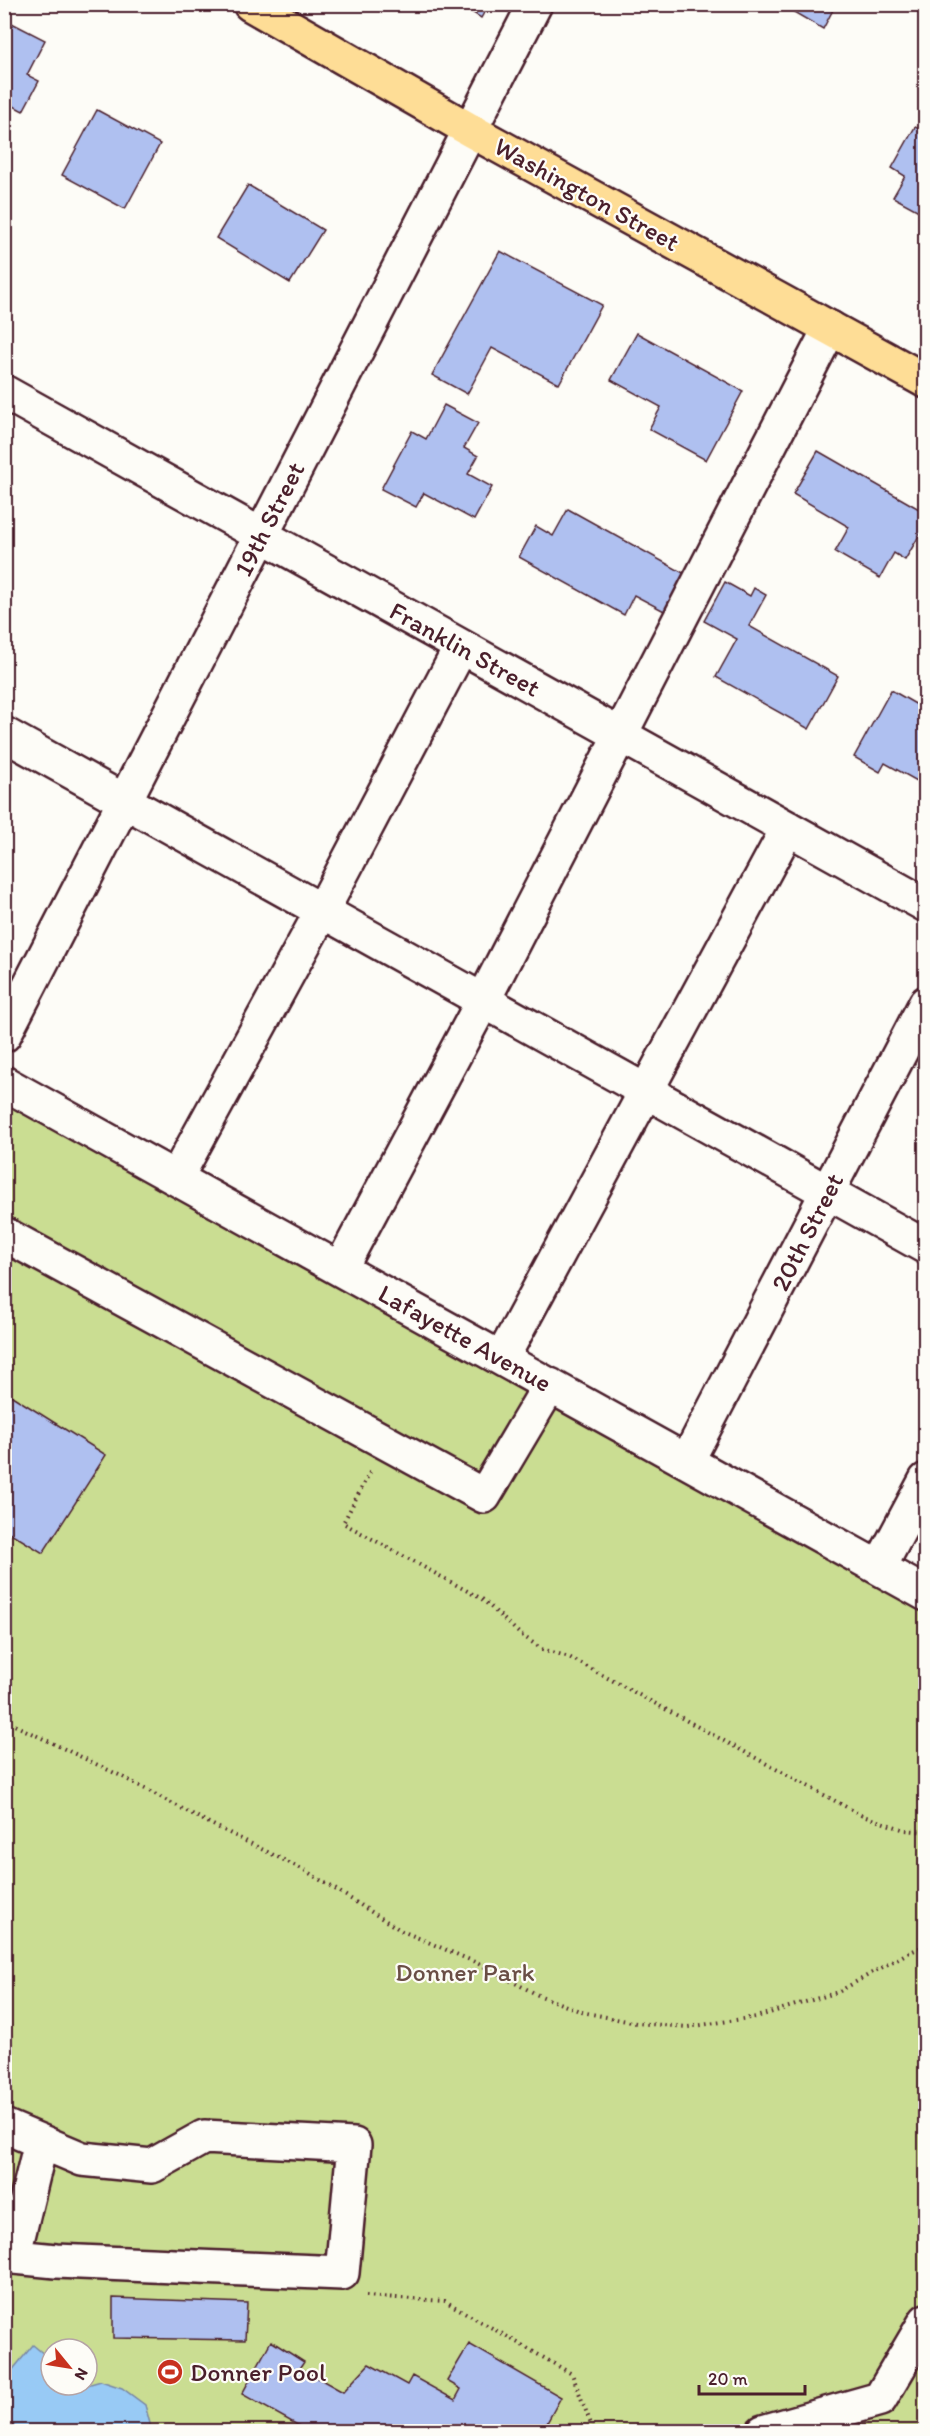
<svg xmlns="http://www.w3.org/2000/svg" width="930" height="2436" font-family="Itim,sans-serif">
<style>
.green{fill:#cadd92;stroke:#8a7e5e;stroke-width:1.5;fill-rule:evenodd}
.water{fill:#98caf5;stroke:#7986a4;stroke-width:1.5}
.building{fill:#afc0f0;stroke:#4a1f2b;stroke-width:1.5}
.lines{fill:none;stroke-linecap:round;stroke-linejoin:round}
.minor-casing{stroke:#4a1f2b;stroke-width:38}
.major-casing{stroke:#4a1f2b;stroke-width:38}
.path{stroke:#4a1f2b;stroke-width:4;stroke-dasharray:1.5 4.5;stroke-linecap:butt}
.minor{stroke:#fdfcf7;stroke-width:33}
.major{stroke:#fedd96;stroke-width:33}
.labels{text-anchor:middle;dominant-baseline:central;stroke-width:4.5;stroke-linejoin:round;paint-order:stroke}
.street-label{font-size:26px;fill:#4a1f2b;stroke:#fdfcf7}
.park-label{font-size:26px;fill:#6a4e45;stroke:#fdfcf7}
.poi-label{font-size:26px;fill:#4a1f2b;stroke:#fdfcf7;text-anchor:start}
</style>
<rect width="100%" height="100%" fill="#fdfcf7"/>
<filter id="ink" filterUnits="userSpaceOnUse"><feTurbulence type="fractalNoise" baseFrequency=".0167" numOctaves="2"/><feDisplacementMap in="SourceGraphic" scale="12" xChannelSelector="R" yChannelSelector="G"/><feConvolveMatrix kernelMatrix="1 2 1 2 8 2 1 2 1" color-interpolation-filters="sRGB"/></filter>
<g filter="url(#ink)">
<!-- green -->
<path class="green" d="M4,1084L925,1595V2431H5ZM51,2349H87V2385H51Z"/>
<!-- water -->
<path class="water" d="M33,2345L51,2360V2385H87L101,2381L122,2388L145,2405L152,2431H20L5,2418V2379Z"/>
<!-- building -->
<path class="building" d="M459,4H489L481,18Z
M780,4H836L823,29Z
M4,19L45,40L27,75L39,81L23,111L4,101V80L9,72L4,69Z
M97,110L160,144L125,209L62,175Z
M915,127L926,132V215L893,197L905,176L892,168Z
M248,185L323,230L290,283L216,238Z
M500,251L602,305L559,384L492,348L467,394L432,375Z
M637,333L743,391L706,460L649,429L661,407L611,380Z
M444,405L478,423L464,448L478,456L468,474L492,487L474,520L424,493L416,507L381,489L412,431L426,439Z
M818,451L926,513V524L905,560L894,553L880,578L835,552L849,527L793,494Z
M568,509L687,575L666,612L634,595L624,615L519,557L536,526L553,536Z
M725,582L750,596L754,588L766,595L749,626L838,676L809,729L716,677L737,639L704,621Z
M891,690L926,710V786L885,763L880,772L854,757Z
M4,1391L106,1455L43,1553L4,1529Z
M113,2298L247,2303L245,2340L113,2338Z
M271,2341L304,2362L300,2368L343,2392L369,2364L407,2385L412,2376L455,2400L461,2389L447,2381L469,2344L561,2397L542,2432H310L242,2394Z"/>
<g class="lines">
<!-- minor casing -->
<g class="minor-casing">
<path id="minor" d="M4,392L926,905
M4,734L926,1247
M4,1035L535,4
M4,1083L926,1594
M176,1178L322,911L461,647
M4,1234L484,1496L550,1385
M340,1269L483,1001L830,328
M502,1358L788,828
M687,1461L926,1003
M879,1568L926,1480
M4,2126L82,2159L152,2166L204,2137L354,2145L342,2273L56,2261L4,2256
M13,2257L41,2142
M763,2432L880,2399L926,2321"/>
</g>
<!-- major casing -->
<g class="major-casing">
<path id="major" d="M250,4L470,130L926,381"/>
</g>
<!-- path -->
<path class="path" d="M370,1472L343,1523L482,1599L520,1634L542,1649L569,1657L863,1816L905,1830L926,1832
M4,1720L121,1776L209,1823L306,1871L402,1931L477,1963L538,1995L582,2012L636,2023L688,2027L756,2017L838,1992L904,1955L926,1945
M366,2296L445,2301L572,2374L594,2432"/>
<!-- minor -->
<use href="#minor" class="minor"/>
<!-- major -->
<use href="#major" class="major"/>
</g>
</g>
<!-- icons -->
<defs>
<g id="stadium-disc" transform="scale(1.35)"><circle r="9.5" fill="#c8321e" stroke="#fdfcf7"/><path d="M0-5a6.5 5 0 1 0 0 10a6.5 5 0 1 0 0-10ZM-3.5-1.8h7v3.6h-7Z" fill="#fff"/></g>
</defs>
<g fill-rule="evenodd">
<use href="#stadium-disc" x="170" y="2372"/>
</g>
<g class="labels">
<!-- street labels -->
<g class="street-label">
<text transform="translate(587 194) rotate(29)">Washington Street</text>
<text transform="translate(269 519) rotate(-63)">19th Street</text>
<text transform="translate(465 649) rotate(29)">Franklin Street</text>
<text transform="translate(807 1232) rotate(-63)">20th Street</text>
<text transform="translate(465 1338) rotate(29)">Lafayette Avenue</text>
</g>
<!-- park labels -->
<g class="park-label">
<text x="465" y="1972">Donner Park</text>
</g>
<!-- poi labels -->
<g class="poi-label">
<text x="190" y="2372">Donner Pool</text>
</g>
</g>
<!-- margin -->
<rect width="930" height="2436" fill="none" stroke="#fdfcf7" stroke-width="24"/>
<rect x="12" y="12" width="906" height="2412" fill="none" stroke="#4a1f2b" stroke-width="2" filter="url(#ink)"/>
<!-- north arrow -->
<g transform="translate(69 2367) rotate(120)"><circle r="28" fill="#fdfcf7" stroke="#b5a4a5" stroke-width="1.5"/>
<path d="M0-4.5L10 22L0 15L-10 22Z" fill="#c8321e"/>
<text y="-9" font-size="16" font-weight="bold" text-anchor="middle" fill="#4a1f2b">N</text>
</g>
<!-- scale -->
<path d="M699 2385v9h106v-9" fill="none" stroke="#4a1f2b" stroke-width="3"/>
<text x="708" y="2385" font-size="18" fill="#4a1f2b" stroke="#fdfcf7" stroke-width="4.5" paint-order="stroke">20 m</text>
</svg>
